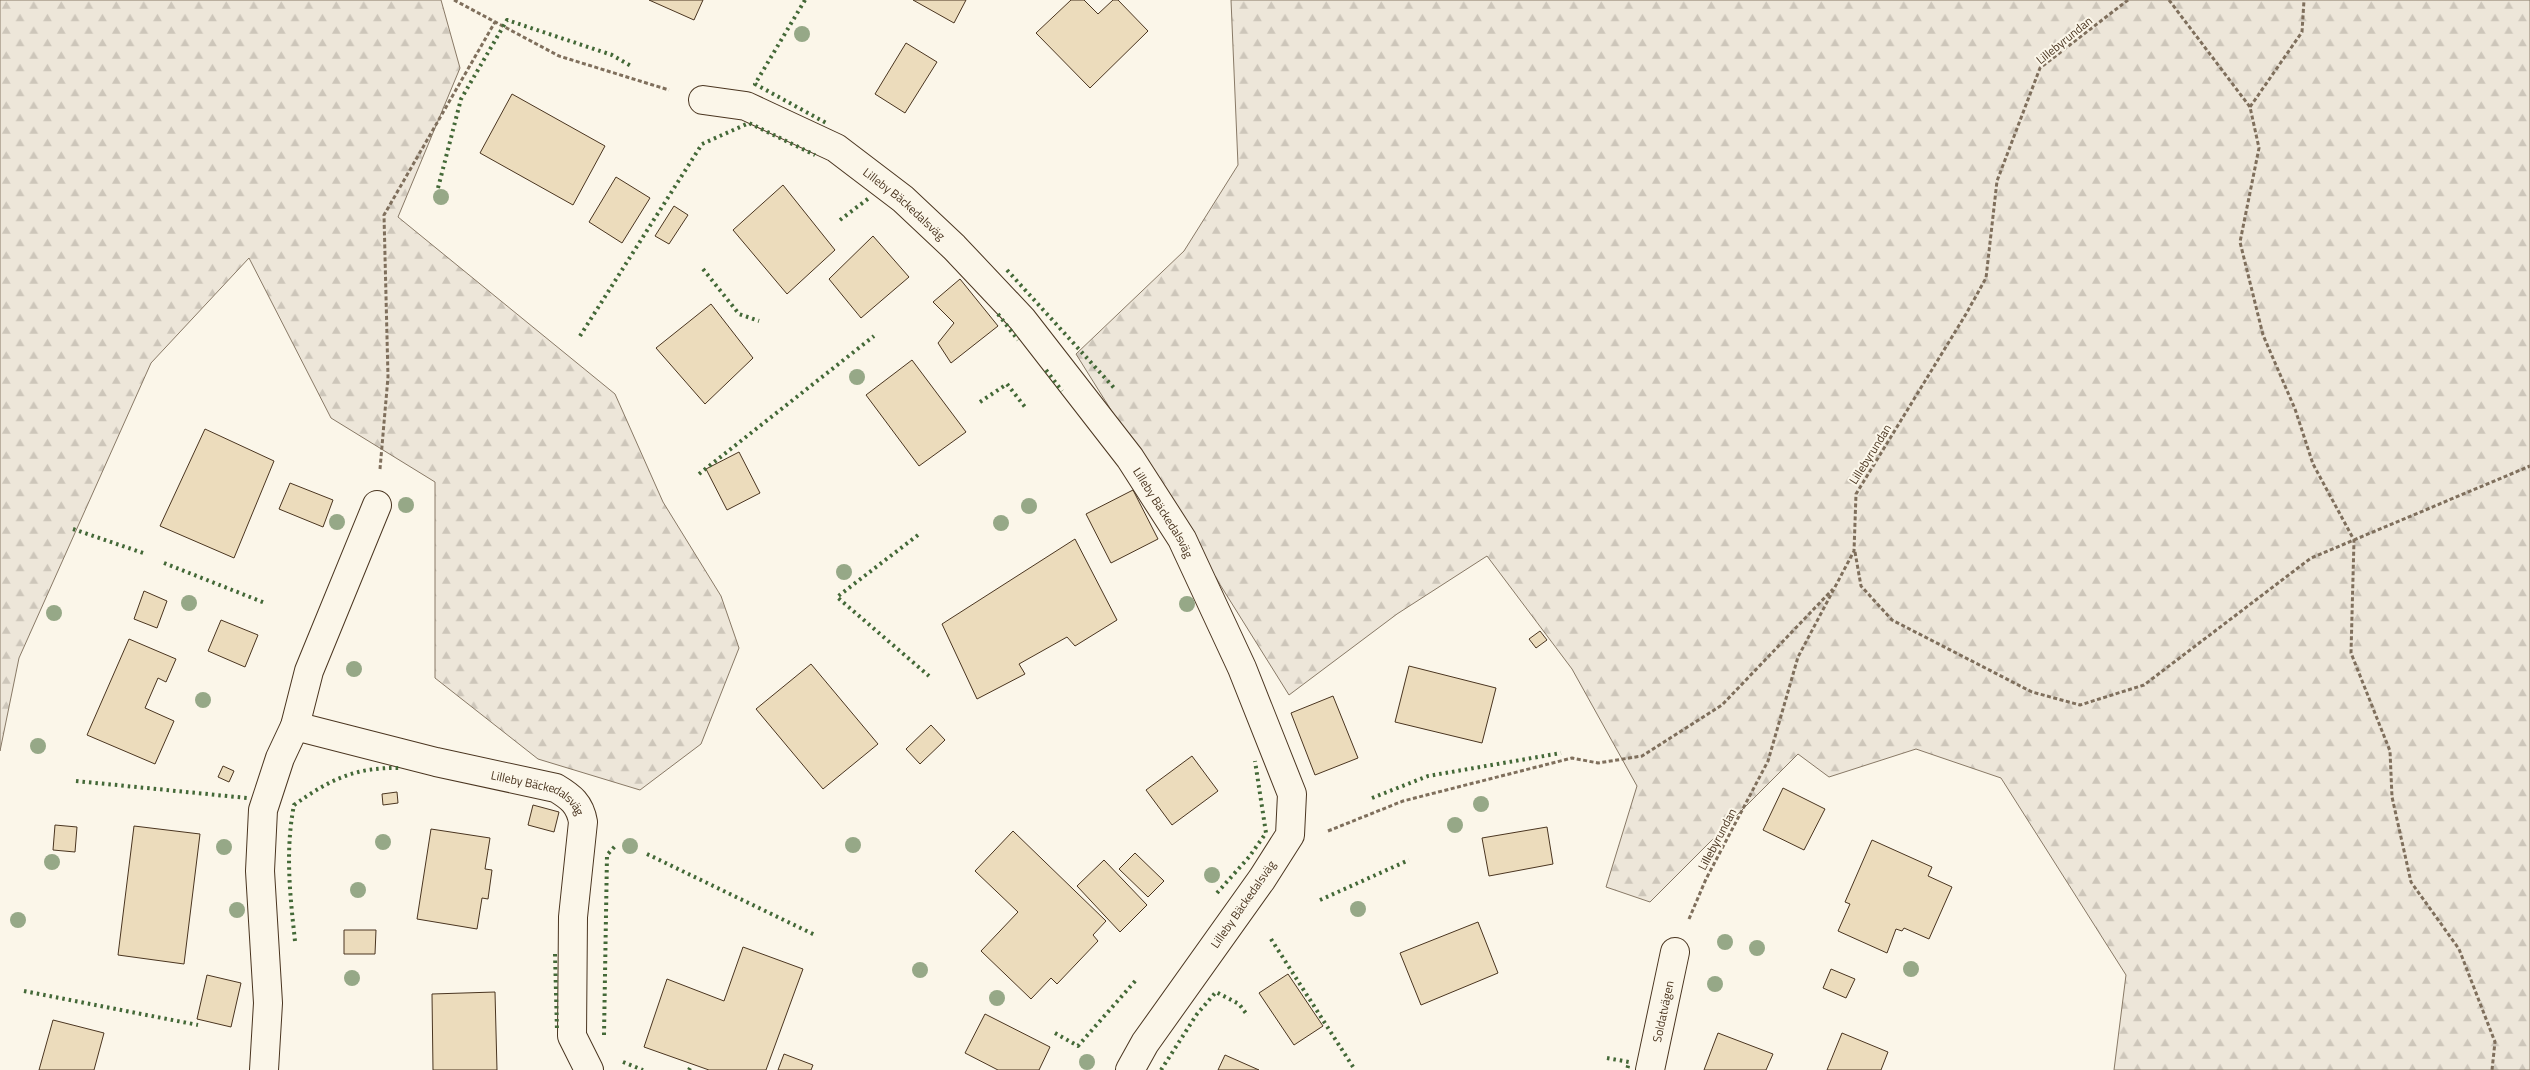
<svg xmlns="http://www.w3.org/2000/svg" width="2530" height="1070" font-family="'Titillium Web',sans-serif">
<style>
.forest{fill:url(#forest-firs);stroke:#887966}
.building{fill:#ecdcbc;stroke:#4a3520}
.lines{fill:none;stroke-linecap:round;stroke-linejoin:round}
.minor-casing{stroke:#4a3520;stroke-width:30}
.path{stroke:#7f6f5c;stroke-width:3;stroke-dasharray:4 2.5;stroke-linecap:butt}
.minor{stroke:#fbf6e9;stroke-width:28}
.hedge{stroke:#436837;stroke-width:4;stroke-dasharray:2.5 4;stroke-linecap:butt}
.tree{fill:#96a887}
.labels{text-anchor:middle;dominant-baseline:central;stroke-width:4;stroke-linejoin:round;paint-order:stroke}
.street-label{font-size:12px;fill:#4a3520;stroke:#fbf6e9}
</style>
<defs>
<pattern id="forest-firs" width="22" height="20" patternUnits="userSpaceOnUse" patternTransform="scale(1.25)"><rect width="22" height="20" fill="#ede6d9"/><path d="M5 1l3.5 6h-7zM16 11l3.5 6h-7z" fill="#cdc6ba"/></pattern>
</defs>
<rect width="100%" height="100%" fill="#fbf6e9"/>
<!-- forest -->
<path class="forest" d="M0,0H441L460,68L398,217L615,394L663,502L721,596L739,648L701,744L640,790L538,759L435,678V482L331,418L249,258L151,363L19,658L0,751Z
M1231,0H2530V1070H2114L2126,975L2001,778L1916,749L1829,777L1798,754L1650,902L1606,887L1637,786L1572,669L1487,556L1397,614L1289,695L1076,354L1184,251L1238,165Z"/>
<!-- building -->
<path class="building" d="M649,0H703L694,20Z
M913,0H966L954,23Z
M1071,0H1084L1098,14L1113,0H1118L1148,31L1090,88L1036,33Z
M906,43L937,62L905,113L875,94Z
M512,94L605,146L573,205L480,153Z
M616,177L650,198L622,243L589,222Z
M783,185L835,250L787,294L733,230Z
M674,206L688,215L669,244L655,236Z
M873,236L909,277L861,318L829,279Z
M960,279L998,326L951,363L938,343L954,323L933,302Z
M711,304L753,358L705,404L656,348Z
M912,360L966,432L919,466L866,395Z
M205,429L274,461L234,558L160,526Z
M739,452L760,493L727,510L706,469Z
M290,483L333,500L323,527L279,509Z
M1133,490L1158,539L1111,563L1086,514Z
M1075,539L1117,620L1075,646L1067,637L1019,664L1025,674L977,699L942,624Z
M144,591L167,601L157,628L134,619Z
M221,620L258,635L245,667L208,651Z
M1540,631L1547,640L1536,648L1529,639Z
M129,639L176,659L166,682L158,678L145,708L174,721L155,764L87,735Z
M811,664L878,744L823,789L756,709Z
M1409,666L1496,688L1482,743L1395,722Z
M1333,696L1358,758L1315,775L1291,713Z
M931,725L945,740L920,764L906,749Z
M1192,756L1218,791L1172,825L1146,790Z
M223,766L234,771L229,782L218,777Z
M1783,788L1825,809L1804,850L1763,830Z
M397,792L398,803L383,805L382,794Z
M533,805L559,812L554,832L528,825Z
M55,825L77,827L75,852L53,850Z
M134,826L200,834L184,964L118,955Z
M1547,827L1553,864L1489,876L1482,838Z
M431,829L490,838L485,869L492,870L488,899L482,898L477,929L417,919Z
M1013,831L1106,921L1093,935L1098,941L1057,984L1051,978L1031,999L981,951L1018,912L975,871Z
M1872,840L1932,867L1928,876L1952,887L1929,939L1904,928L1902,931L1896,929L1887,953L1838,931L1850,904L1845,902Z
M1135,853L1164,881L1148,897L1119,869Z
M1104,860L1147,905L1120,932L1077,886Z
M1478,922L1498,973L1421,1005L1400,953Z
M344,930H376L375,954H344Z
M743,947L803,969L766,1070H709L644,1047L667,979L724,1001Z
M1831,969L1855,979L1846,998L1823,988Z
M1288,974L1323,1026L1294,1045L1259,993Z
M207,975L241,983L231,1027L197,1019Z
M495,992L497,1070H433L432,994Z
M985,1014L1050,1047L1039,1070H998L965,1053Z
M53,1020L104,1033L94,1070H39Z
M1718,1033L1773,1054L1766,1070H1704Z
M1842,1033L1888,1052L1881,1070H1827Z
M784,1054L813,1065L811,1070H778Z
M1225,1055L1259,1070H1218Z"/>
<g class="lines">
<!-- minor casing -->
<g class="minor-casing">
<g id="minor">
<path id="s1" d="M703,100L746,106L836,148L903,199L954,247L1022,319L1130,458L1182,539L1242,668L1292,794L1290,835L1262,879L1145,1043L1130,1070"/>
<path id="s2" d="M295,726L436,762L556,788C571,797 580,804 583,822L573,917L572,1036L589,1070"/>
<path d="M264,1070L268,1003L260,871L263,810L280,758L295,726L309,671L377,505"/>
<path id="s3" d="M1650,1070L1675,952"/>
</g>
</g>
<!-- path -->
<path class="path" d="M454,0L559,56L669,90
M2169,0L2250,107L2259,148L2240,242L2263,335L2295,409L2313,464L2354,540L2351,653L2390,751L2392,797L2411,882L2459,949L2495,1042L2492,1070
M2250,107L2302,32L2304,0
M380,469L388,377L384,215L495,22
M1855,552L1861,586L1892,620L2032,692L2080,705L2144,685L2311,558L2530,466
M1328,831L1403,801L1572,758L1598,763L1642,756L1722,705L1833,589
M1689,919L1706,879L1768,761L1798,657L1854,551L1856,494L1966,314L1986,278L1997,181L2040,68L2128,0"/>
<!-- minor -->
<use href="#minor" class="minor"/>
<!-- hedge -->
<path class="hedge" d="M805,0L755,84L828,124
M438,188L461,99L507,20L612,55L633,67
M840,220L869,198
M703,269L739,314L759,321
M1007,270L1116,390
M998,314L1018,340
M580,336L702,144L749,123L815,155
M1046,370L1062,391
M980,402L1007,384L1025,407
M699,474L874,336
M73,529L146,554
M918,535L837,597L929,676
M164,563L265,603
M76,781L247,798
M1372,798L1428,776L1561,753
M647,854L815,935
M1217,893L1249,857L1266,833L1255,761
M1320,900L1409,860
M1271,939L1355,1070
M295,941C290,895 285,851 294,805C329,780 355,767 399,768
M555,954L557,1031
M24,991L198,1025
M1055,1033L1078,1046L1136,980
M604,1035L607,855L617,844
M1607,1058L1629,1062L1627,1070
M623,1062L643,1070
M689,1070L690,1068
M1161,1070L1197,1014L1216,992L1239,1004L1248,1016"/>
</g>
<!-- trees -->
<g class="tree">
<circle cx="802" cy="34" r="8"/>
<circle cx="441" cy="197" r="8"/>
<circle cx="857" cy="377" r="8"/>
<circle cx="406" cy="505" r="8"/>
<circle cx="1029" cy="506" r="8"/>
<circle cx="337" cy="522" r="8"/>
<circle cx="1001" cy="523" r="8"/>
<circle cx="844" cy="572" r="8"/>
<circle cx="189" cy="603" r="8"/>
<circle cx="1187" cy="604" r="8"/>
<circle cx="54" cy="613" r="8"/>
<circle cx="354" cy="669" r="8"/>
<circle cx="203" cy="700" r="8"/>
<circle cx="38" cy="746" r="8"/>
<circle cx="1481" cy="804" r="8"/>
<circle cx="1455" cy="825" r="8"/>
<circle cx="383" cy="842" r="8"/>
<circle cx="853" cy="845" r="8"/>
<circle cx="630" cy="846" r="8"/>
<circle cx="224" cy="847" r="8"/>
<circle cx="52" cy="862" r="8"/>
<circle cx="1212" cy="875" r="8"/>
<circle cx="358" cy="890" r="8"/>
<circle cx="1358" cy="909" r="8"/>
<circle cx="237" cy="910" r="8"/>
<circle cx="18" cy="920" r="8"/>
<circle cx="1725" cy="942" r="8"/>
<circle cx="1757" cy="948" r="8"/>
<circle cx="1911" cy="969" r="8"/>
<circle cx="920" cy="970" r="8"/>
<circle cx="352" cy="978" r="8"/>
<circle cx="1715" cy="984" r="8"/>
<circle cx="997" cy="998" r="8"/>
<circle cx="1087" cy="1062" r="8"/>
</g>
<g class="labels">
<!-- street labels -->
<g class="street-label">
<text transform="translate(2064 40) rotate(-39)">Lillebyrundan</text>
<text stroke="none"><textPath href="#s1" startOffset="231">Lilleby Bäckedalsväg</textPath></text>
<text transform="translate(1870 454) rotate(-58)">Lillebyrundan</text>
<text stroke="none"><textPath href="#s1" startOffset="636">Lilleby Bäckedalsväg</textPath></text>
<text stroke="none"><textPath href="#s2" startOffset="254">Lilleby Bäckedalsväg</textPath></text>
<text transform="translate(1717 839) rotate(-62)">Lillebyrundan</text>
<text transform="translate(1243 904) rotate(-55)">Lilleby Bäckedalsväg</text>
<text stroke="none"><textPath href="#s3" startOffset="60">Soldatvägen</textPath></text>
</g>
</g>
</svg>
